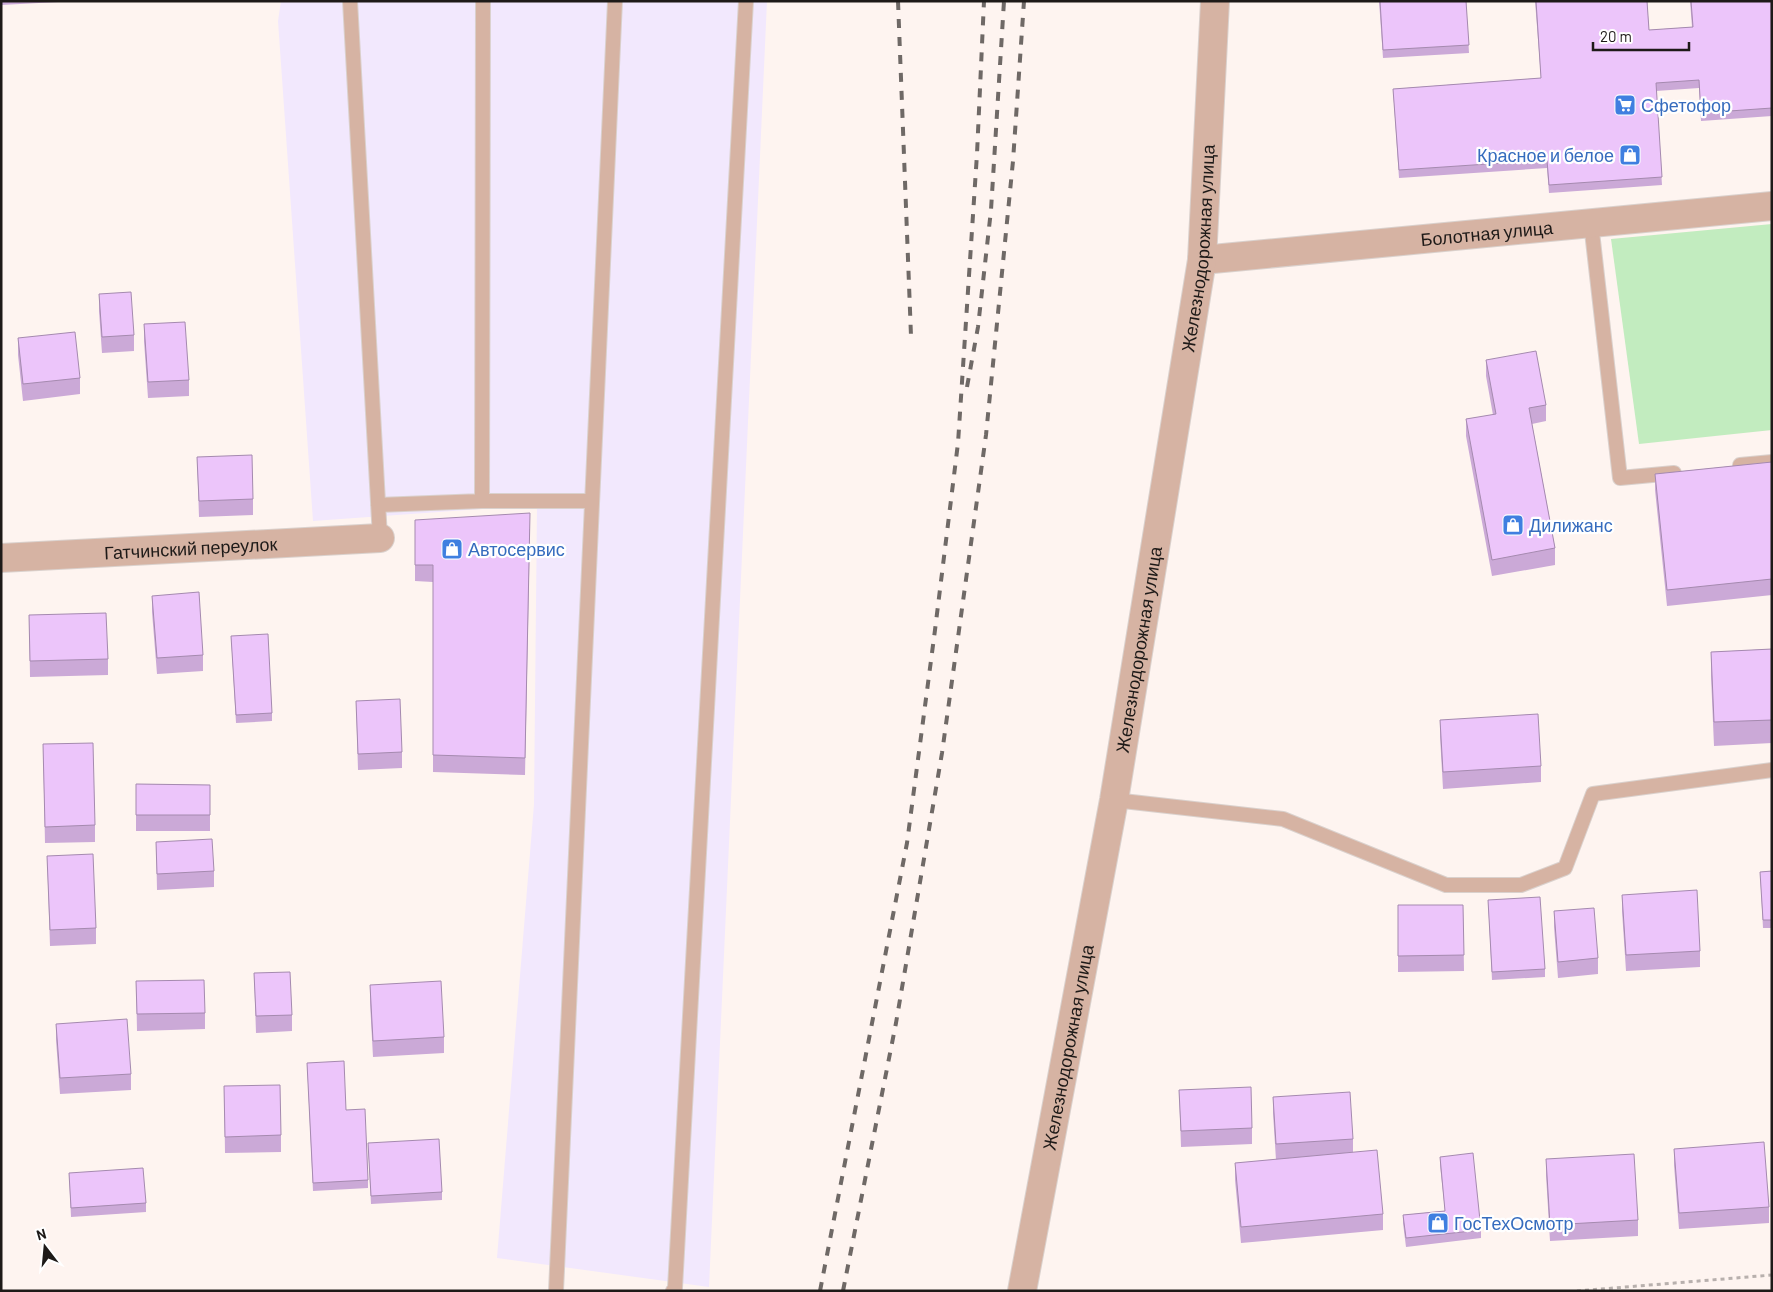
<svg xmlns="http://www.w3.org/2000/svg" width="1773" height="1292" font-family="Barlow,sans-serif">
<style>
.industrial{fill:#f2e8fd}
.green{fill:#c2ecbf}
.lines{fill:none;stroke-linecap:round;stroke-linejoin:round}
.service-casing{stroke:#dad1cd;stroke-width:16}
.minor-casing{stroke:#dad1cd;stroke-width:30}
.path{stroke:#b8b0ad;stroke-width:3;stroke-dasharray:4 4;stroke-linecap:butt}
.service{stroke:#d6b3a3;stroke-width:14}
.minor{stroke:#d6b3a3;stroke-width:28}
.rail{stroke:#6f6966;stroke-width:4;stroke-dasharray:9 9;stroke-linecap:butt}
.wall{fill:#cba9d7}
.building{fill:#ecc5fa;stroke:#a58aaf}
.labels{text-anchor:middle;dominant-baseline:central;stroke-width:4.5;stroke-linejoin:round;paint-order:stroke}
.shop-label{font-size:18px;fill:#366cbe;stroke:#fff;text-anchor:start}
.street-label{font-size:18px;fill:#1e1a18;stroke:#fff}
</style>
<rect width="100%" height="100%" fill="#fef4f0"/>
<!-- industrial -->
<path class="industrial" d="M281,1H767L709,1287L497,1258L534,804L537,505L313,521L278,21Z"/>
<!-- green -->
<path class="green" d="M1772,224V430L1639,444L1611,239Z"/>
<g class="lines">
<!-- service casing -->
<g class="service-casing">
<path id="service" d="M350,1L380,538
M1591,223L1620,478L1674,473
M1740,465L1772,462
M482,501L483,1
M378,505L482,501H592
M1114,800L1283,819L1446,885H1521L1565,868L1593,794L1772,770
M556,1291L615,1
M673,1291L675,1288L746,1"/>
</g>
<!-- minor casing -->
<g class="minor-casing">
<g id="minor">
<path id="s1" d="M1202,260L1772,206"/>
<path id="s2" d="M1,558L380,538"/>
<path id="s3" d="M1022,1291L1114,800L1202,260L1215,1"/>
</g>
</g>
<!-- path -->
<path class="path" d="M1577,1291L1772,1275"/>
<!-- service -->
<use href="#service" class="service"/>
<!-- minor -->
<use href="#minor" class="minor"/>
<!-- rail -->
<path class="rail" d="M898,1L911,336
M967,387L978,327L991,210L1004,1
M820,1291L907,843L935,630L958,443L977,154L984,1
M843,1291L896,1023L942,753L986,435L1013,161L1024,1"/>
</g>
<!-- wall -->
<path class="wall" d="M1,1H77L1,5Z
M1379,1H1466L1469,53L1383,58Z
M1535,1H1647L1649,30L1692,27L1690,1H1771L1772,116L1701,121L1699,88L1656,91L1662,185L1549,193L1547,168L1399,178L1393,89L1541,78Z
M99,294L134,335V351L102,353L99,311Z
M144,324L189,380V396L148,398L144,341Z
M18,338L80,378V394L23,401L18,355Z
M1486,360L1546,405V421L1532,424L1555,548V565L1492,576L1466,436V419L1493,415L1486,376Z
M197,457L253,499V515L199,517Z
M1772,462V595L1667,606L1655,490V474Z
M415,520L530,529L525,775L433,772V582L415,581Z
M152,596L203,655V671L157,674L152,612Z
M29,615L108,659V675L30,677Z
M231,636L272,713V721L236,723Z
M1772,649V743L1714,746L1711,676V652Z
M356,701L402,752V768L358,770Z
M1440,720L1541,766V782L1443,789L1440,736Z
M43,744L95,825V842L45,843Z
M136,784L210,785V831H136Z
M156,842L214,871V887L157,890Z
M47,856L96,928V944L50,946Z
M1772,871V928H1763L1760,872Z
M1622,895L1700,951V967L1626,971L1622,911Z
M1488,900L1545,969V977L1492,980Z
M1398,905H1463L1464,971L1398,972Z
M1554,911L1598,958V974L1558,978L1554,927Z
M254,973L292,1015V1031L256,1033Z
M136,981L205,1013V1029L137,1031Z
M370,985L444,1037V1053L373,1057L370,1002Z
M56,1024L131,1074V1090L60,1094L56,1040Z
M307,1063L346,1110L368,1180V1188L313,1191Z
M224,1086L281,1135V1152L225,1153Z
M1179,1090L1252,1128V1144L1181,1147Z
M1273,1097L1353,1139V1153L1383,1214V1230L1241,1243L1235,1180V1163L1276,1160L1273,1113Z
M368,1143L442,1192V1200L371,1204Z
M1674,1149L1769,1207V1223L1679,1229L1674,1165Z
M1440,1157L1481,1230V1238L1406,1247L1403,1223V1215L1445,1211L1440,1165Z
M1546,1159L1638,1220V1236L1550,1241L1546,1175Z
M69,1173L146,1203V1212L71,1217Z"/>
<!-- building -->
<path class="building" d="M1380,1H1466L1469,45L1383,50Z
M1536,1H1647L1649,30L1693,27L1691,1H1771L1772,108L1701,113L1699,80L1656,83L1662,177L1549,185L1547,160L1399,170L1393,89L1541,78Z
M131,292L134,335L102,337L99,294Z
M185,322L189,380L148,382L144,324Z
M75,332L80,378L23,384L18,338Z
M1536,351L1546,405L1529,408L1555,548L1492,560L1466,419L1496,414L1486,360Z
M252,455L253,499L199,501L197,457Z
M1772,462V579L1667,590L1655,474Z
M530,513L525,758L433,755V565H415V520Z
M199,592L203,655L157,658L152,596Z
M106,613L108,659L30,661L29,615Z
M268,634L272,713L236,715L231,636Z
M1772,649V720L1714,722L1711,652Z
M400,699L402,752L358,754L356,701Z
M1538,714L1541,766L1443,772L1440,720Z
M93,743L95,825L45,827L43,744Z
M136,784L210,785V815H136Z
M212,839L214,871L157,874L156,842Z
M93,854L96,928L50,930L47,856Z
M1772,871V920H1763L1760,872Z
M1697,890L1700,951L1626,955L1622,895Z
M1540,897L1545,969L1492,972L1488,900Z
M1398,905H1463L1464,955L1398,956Z
M1594,908L1598,958L1558,962L1554,911Z
M290,972L292,1015L256,1016L254,973Z
M204,980L205,1013L137,1014L136,981Z
M441,981L444,1037L373,1041L370,985Z
M127,1019L131,1074L60,1078L56,1024Z
M344,1061L346,1110L365,1109L368,1180L313,1183L307,1063Z
M280,1085L281,1135L225,1137L224,1086Z
M1251,1087L1252,1128L1181,1131L1179,1090Z
M1350,1092L1353,1139L1276,1144L1273,1097Z
M439,1139L442,1192L371,1196L368,1143Z
M1764,1142L1769,1207L1679,1213L1674,1149Z
M1377,1150L1383,1214L1241,1227L1235,1163Z
M1473,1153L1481,1230L1406,1238L1403,1215L1445,1211L1440,1157Z
M1634,1154L1638,1220L1550,1225L1546,1159Z
M143,1168L146,1203L71,1208L69,1173Z"/>
<!-- icons -->
<defs>
<g id="supermarket-square" transform="scale(1.125)"><rect x="-9" y="-9" width="18" height="18" rx="4" fill="#3f7fe0" stroke="#fff"/><path d="M-6-5.5h2.5l.6 2H6L4.5 2H-2.5L-4.4-4H-6ZM-1.5 3.2a1.3 1.3 0 1 0 .1 0ZM3 3.2a1.3 1.3 0 1 0 .1 0Z" fill="#fff"/></g>
<g id="shop-square" transform="scale(1.125)"><rect x="-9" y="-9" width="18" height="18" rx="4" fill="#3f7fe0" stroke="#fff"/><path d="M-5-2.5h2.3a2.7 3.5 0 0 1 5.4 0H5L5.5 6h-11ZM-1.5-2.5h3a1.5 2.3 0 0 0-3 0Z" fill="#fff"/></g>
</defs>
<g fill-rule="evenodd">
<use href="#supermarket-square" x="1625" y="105"/>
<use href="#shop-square" x="1630" y="155"/>
<use href="#shop-square" x="1513" y="525"/>
<use href="#shop-square" x="452" y="549"/>
<use href="#shop-square" x="1438" y="1223"/>
</g>
<g class="labels">
<!-- shop labels -->
<g class="shop-label">
<text x="1641" y="105">Сфетофор</text>
<text x="1614" y="155" text-anchor="end">Красное и белое</text>
<text x="1529" y="525">Дилижанс</text>
<text x="468" y="549">Автосервис</text>
<text x="1454" y="1223">ГосТехОсмотр</text>
</g>
<!-- street labels -->
<g class="street-label">
<text stroke="none"><textPath href="#s1" startOffset="286">Болотная улица</textPath></text>
<text stroke="none"><textPath href="#s3" startOffset="1058">Железнодорожная улица</textPath></text>
<text stroke="none"><textPath href="#s2" startOffset="190">Гатчинский переулок</textPath></text>
<text stroke="none"><textPath href="#s3" startOffset="652">Железнодорожная улица</textPath></text>
<text stroke="none"><textPath href="#s3" startOffset="248">Железнодорожная улица</textPath></text>
</g>
</g>
<!-- border -->
<rect width="1773" height="1292" fill="none" stroke="#1e1a18" stroke-width="5"/>
<!-- north arrow -->
<g transform="translate(45 1247) rotate(344)" stroke="#ffffff" stroke-width="4" paint-order="stroke">
<path d="M0-4L9 19L0 12L-9 19Z" fill="#1e1a18"/>
<text y="-8" font-size="14" font-weight="bold" text-anchor="middle" fill="#1e1a18">N</text>
</g>
<!-- scale -->
<path d="M1593 42v8h96v-8" fill="none" stroke="#1e1a18" stroke-width="2.5"/>
<text x="1600" y="42" font-size="15" fill="#1e1a18" stroke="#ffffff" stroke-width="4" paint-order="stroke">20 m</text>
</svg>
